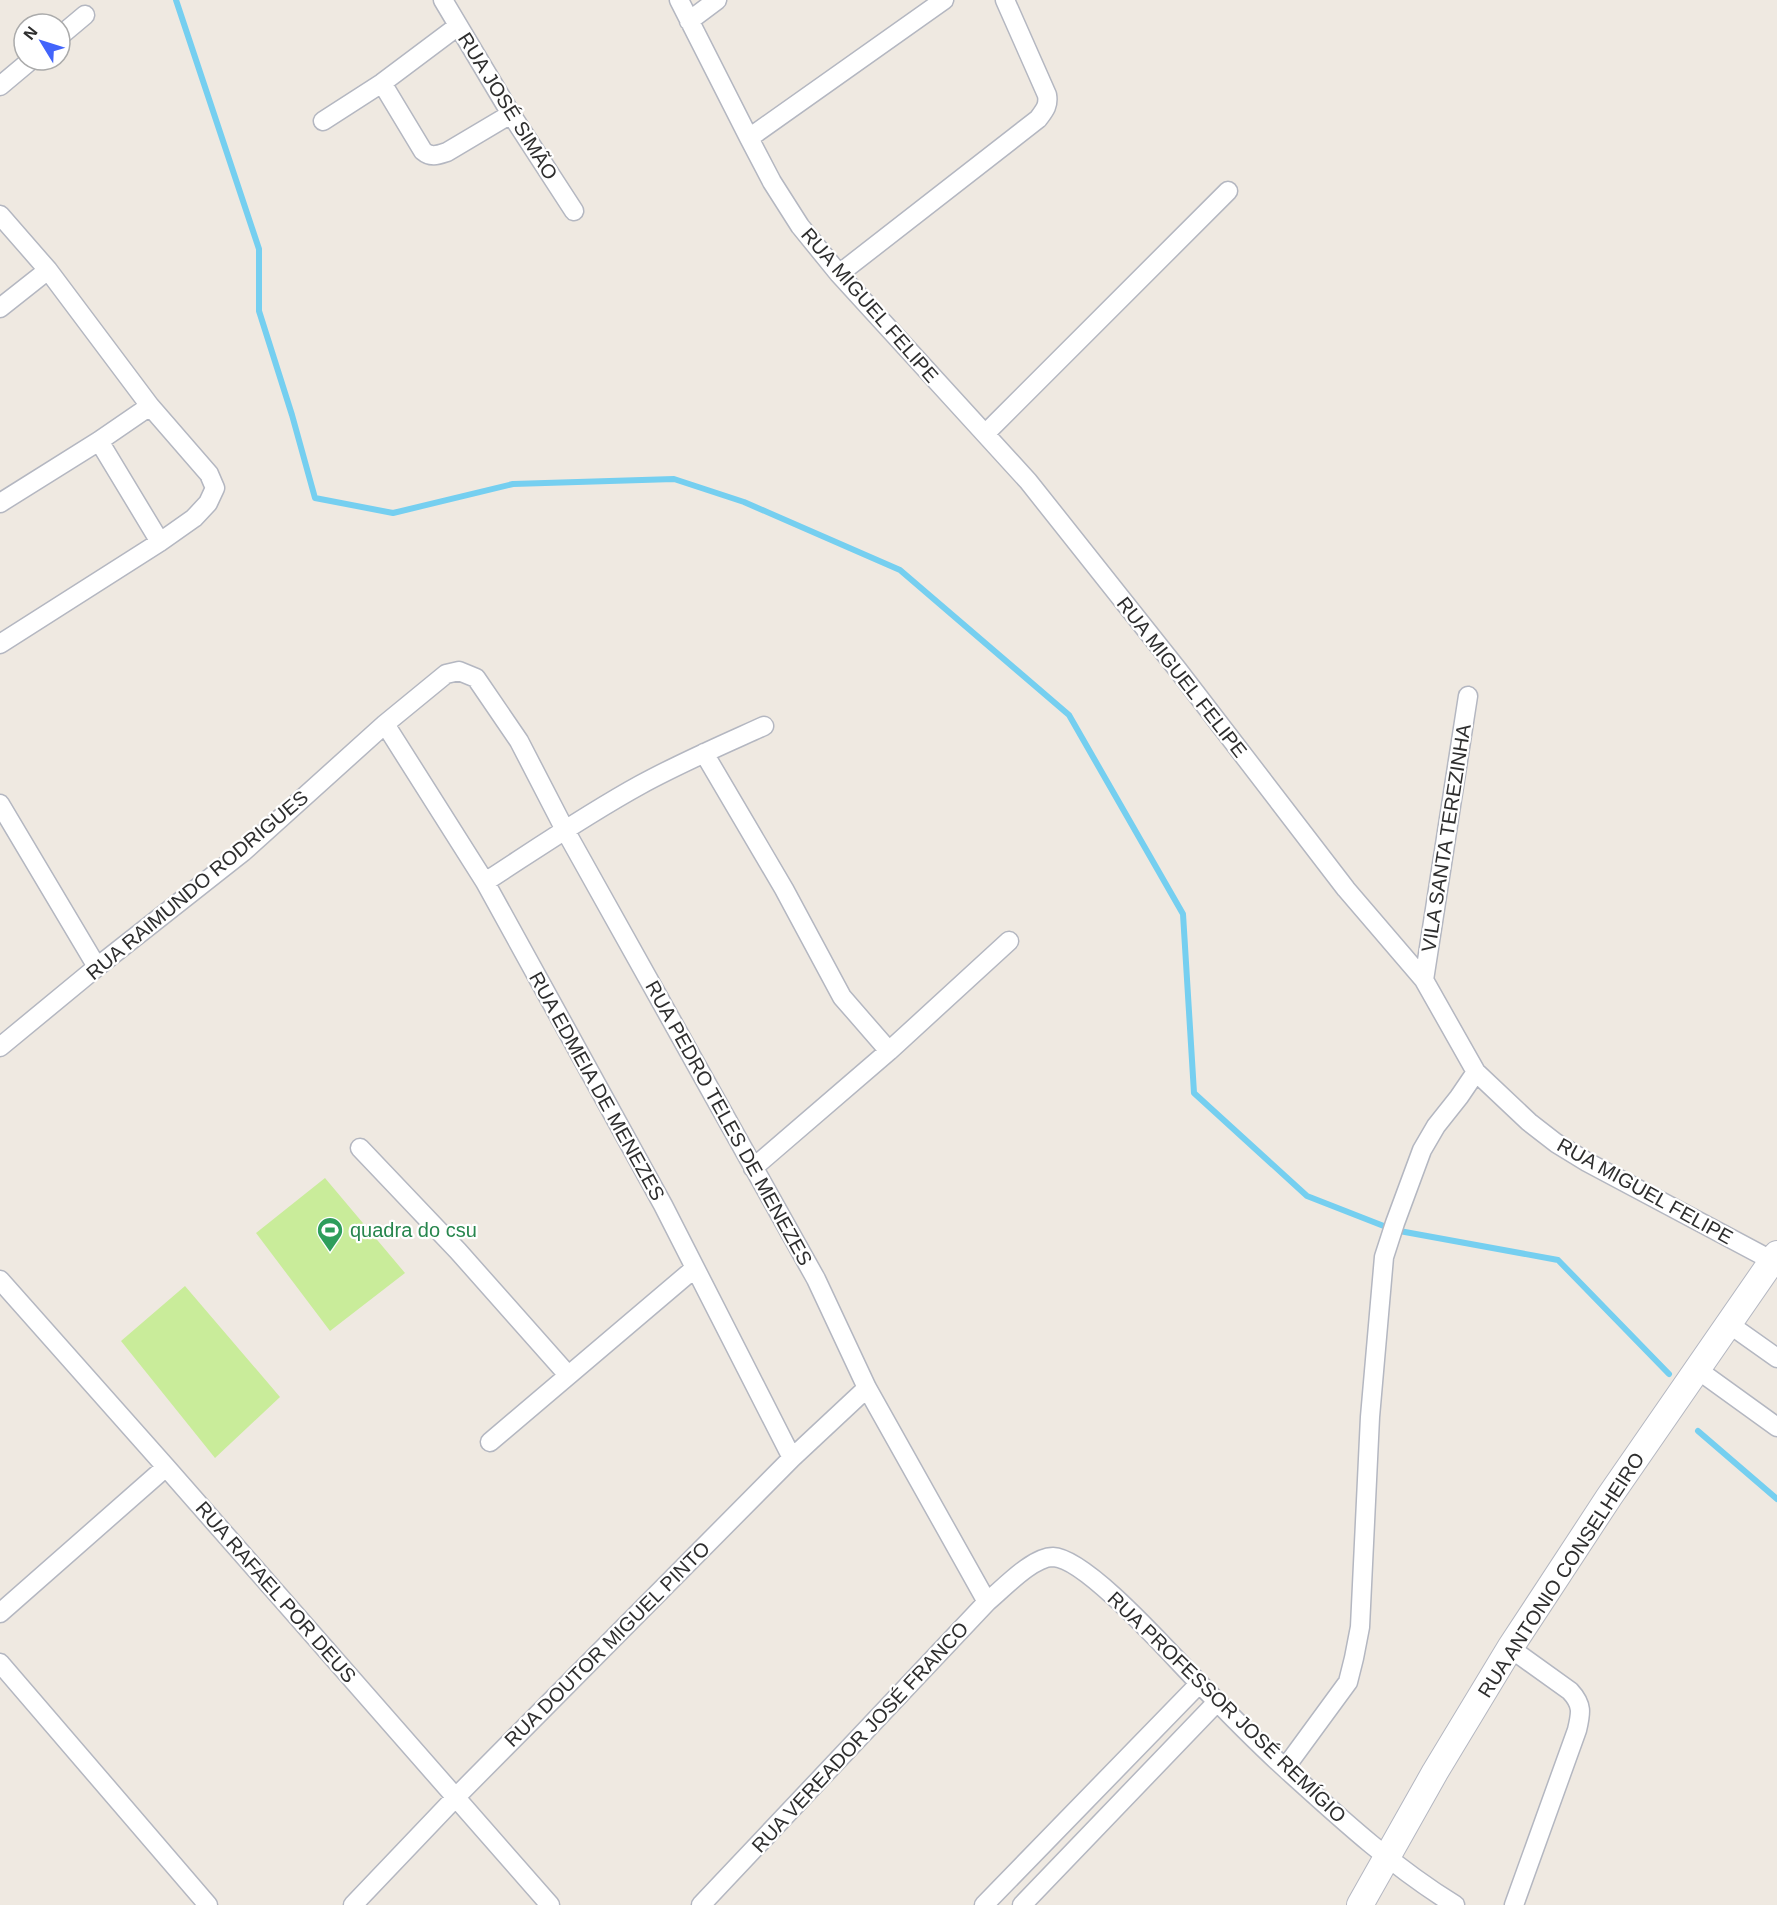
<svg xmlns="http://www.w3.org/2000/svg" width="1777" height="1905" font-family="Arial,sans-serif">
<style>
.pitch{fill:#c9ec9a}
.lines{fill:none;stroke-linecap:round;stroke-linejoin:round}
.stream{stroke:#75cff0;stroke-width:6}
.street-casing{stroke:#b4b7c1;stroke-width:21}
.secondary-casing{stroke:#b4b7c1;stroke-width:28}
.street{stroke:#fff;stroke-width:18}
.secondary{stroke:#fff;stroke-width:26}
.labels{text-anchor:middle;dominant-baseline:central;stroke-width:4.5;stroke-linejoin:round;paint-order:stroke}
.street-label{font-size:20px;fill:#2e2e2e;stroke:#fff}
.leisure-label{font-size:20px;fill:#27864d;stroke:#fff;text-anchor:start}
</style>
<rect width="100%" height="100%" fill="#efe9e1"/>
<!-- pitch -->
<path class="pitch" d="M325,1178L405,1273L330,1331L256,1233Z
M185,1286L280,1397L215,1458L121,1341Z"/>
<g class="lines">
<!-- stream -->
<path class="stream" d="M176,0L259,249V311L292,415L315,498L393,513L513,484L674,479L744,502L900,570L1069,715L1183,914L1194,1093L1307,1196L1394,1230L1558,1260L1669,1374
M1698,1431L1777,1499"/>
<!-- street casing -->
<g class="street-casing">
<path id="street" d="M443,0L511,114L574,211
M679,0L749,138L772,182L800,226L839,274L1028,481L1178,670L1346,889L1424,980L1476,1072L1529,1122L1556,1143L1587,1162L1773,1261
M689,21L717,0
M60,36L85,15
M382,83L423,151C431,158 438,155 447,152L511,114
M0,86L31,60
M323,121L382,83L458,26
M749,138L944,0
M0,215L48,270L150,406L209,474L215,488L208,503L194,518L160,542L0,644
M839,274L1038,119C1044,111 1049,106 1047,95L1005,0
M0,308L48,270
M986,433L1228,191
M99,441L160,542
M0,503L99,441L150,406
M385,724L485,882L663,1205L792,1458
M704,753L784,889L842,997L889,1051
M0,804L97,967
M485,882C536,849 587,814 640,785C680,763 722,745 764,726
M1424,980L1468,696
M0,1047L97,967L243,852L385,724L446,674L459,671L476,678L519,741L565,830L816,1279L867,1388L987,1602
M360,1148L458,1251L568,1375
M753,1168L889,1051L1009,941
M0,1280L166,1467L550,1905
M1729,1324L1777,1358
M1698,1370L1777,1427
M490,1442L695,1268
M0,1613L166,1467
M1510,1648L1570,1691C1583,1705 1581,1713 1577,1730L1514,1905
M0,1663L208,1905
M1285,1768L1348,1682L1354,1658L1360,1627L1370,1417L1384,1257L1395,1223L1422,1150L1436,1126L1459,1097L1476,1072
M353,1905L455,1798L792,1458L867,1388
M701,1905L987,1602C1003,1589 1032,1557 1053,1557C1087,1558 1173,1657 1199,1683C1227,1712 1256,1742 1286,1769C1340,1818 1393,1867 1455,1905
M984,1905L1199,1684
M1022,1905L1217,1702"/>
</g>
<!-- secondary casing -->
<g class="secondary-casing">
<path id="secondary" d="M1360,1905L1435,1772L1510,1648L1609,1497L1777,1254"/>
</g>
<!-- street -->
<use href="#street" class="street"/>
<!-- secondary -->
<use href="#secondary" class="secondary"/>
</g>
<!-- icons -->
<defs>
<g id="stadium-pin" transform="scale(1.35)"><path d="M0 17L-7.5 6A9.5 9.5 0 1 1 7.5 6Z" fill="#2e9e5b" stroke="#fff"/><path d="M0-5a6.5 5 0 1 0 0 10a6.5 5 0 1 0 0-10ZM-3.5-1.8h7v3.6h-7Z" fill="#fff"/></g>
</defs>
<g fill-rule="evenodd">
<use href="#stadium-pin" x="330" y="1230"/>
</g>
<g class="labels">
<!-- street labels -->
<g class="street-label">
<text transform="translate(508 106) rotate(58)">RUA JOSÉ SIMÃO</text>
<text transform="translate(870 305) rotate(49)">RUA MIGUEL FELIPE</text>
<text transform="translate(1182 677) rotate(52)">RUA MIGUEL FELIPE</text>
<text transform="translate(1446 838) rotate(-81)">VILA SANTA TEREZINHA</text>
<text transform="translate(197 885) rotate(-40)">RUA RAIMUNDO RODRIGUES</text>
<text transform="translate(597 1086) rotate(61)">RUA EDMEIA DE MENEZES</text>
<text transform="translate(729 1123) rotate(61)">RUA PEDRO TELES DE MENEZES</text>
<text transform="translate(1645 1191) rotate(29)">RUA MIGUEL FELIPE</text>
<text transform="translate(1561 1575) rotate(-57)">RUA ANTONIO CONSELHEIRO</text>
<text transform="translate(276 1592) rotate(49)">RUA RAFAEL POR DEUS</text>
<text transform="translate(607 1644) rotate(-45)">RUA DOUTOR MIGUEL PINTO</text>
<text transform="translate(1227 1707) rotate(44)">RUA PROFESSOR JOSÉ REMÍGIO</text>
<text transform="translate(860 1737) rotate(-47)">RUA VEREADOR JOSÉ FRANCO</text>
</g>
<!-- leisure labels -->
<g class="leisure-label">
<text x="350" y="1230">quadra do csu</text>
</g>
</g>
<!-- north arrow -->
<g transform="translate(42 42) rotate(308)"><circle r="28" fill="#ffffff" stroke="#ababab" stroke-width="1.5"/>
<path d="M0-4.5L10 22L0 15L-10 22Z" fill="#4264fb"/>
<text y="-9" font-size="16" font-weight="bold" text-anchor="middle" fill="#2e2e2e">N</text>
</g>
</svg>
